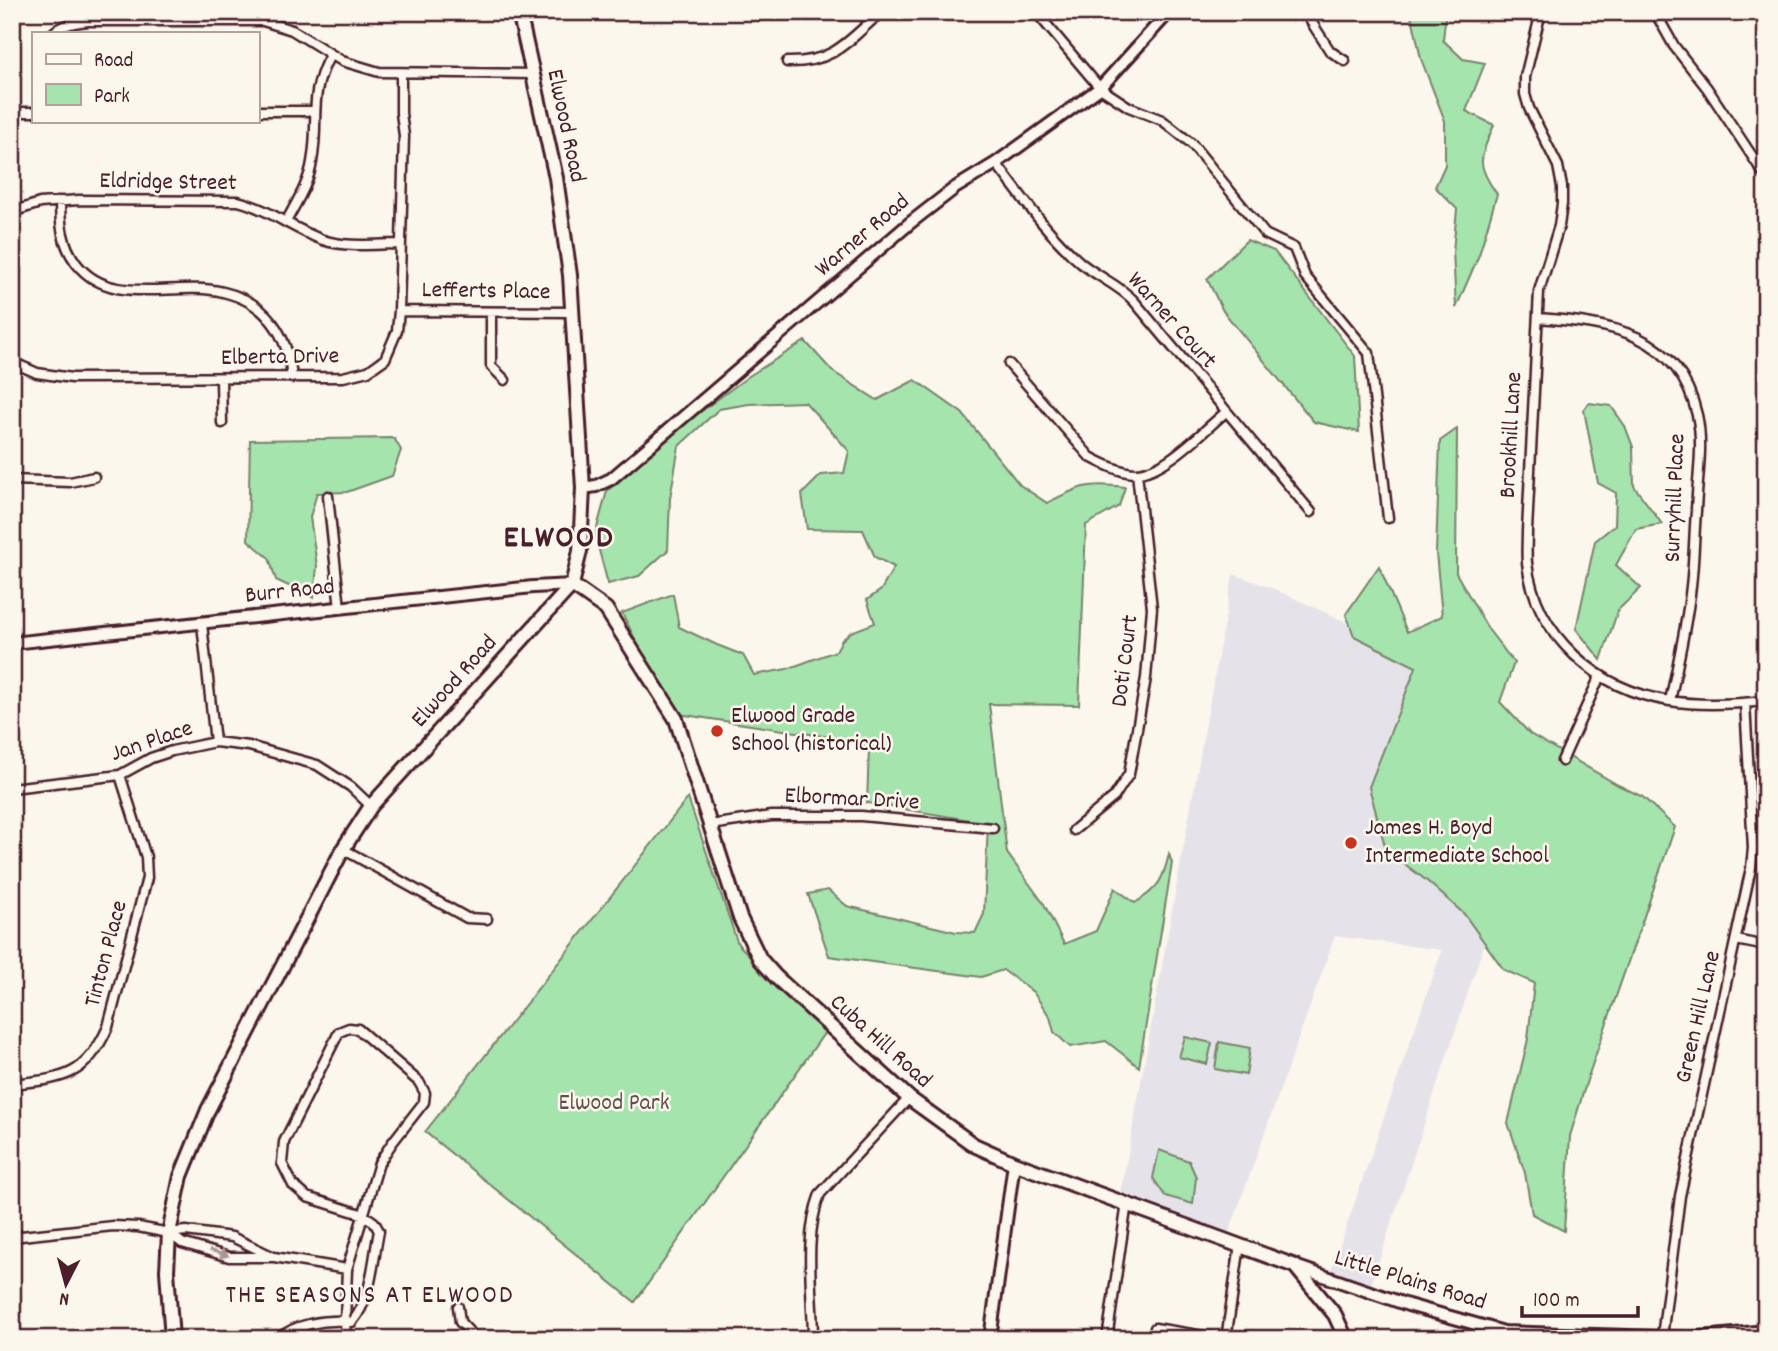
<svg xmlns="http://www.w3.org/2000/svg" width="1778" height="1351" font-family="Dekko,sans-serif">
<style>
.built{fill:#e6e2ea}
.green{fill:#a5e4ad;stroke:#78826c;stroke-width:2}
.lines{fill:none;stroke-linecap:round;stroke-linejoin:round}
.minor-casing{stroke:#4a1f2b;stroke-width:13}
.tertiary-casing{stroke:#4a1f2b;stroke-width:16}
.secondary-casing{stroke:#4a1f2b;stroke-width:18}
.minor{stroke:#fbf7ec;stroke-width:8}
.tertiary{stroke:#fbf7ec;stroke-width:10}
.secondary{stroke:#fbf7ec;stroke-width:12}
.oneway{fill:#ab9695}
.poi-dot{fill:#c8321e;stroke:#fbf7ec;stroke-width:2.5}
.labels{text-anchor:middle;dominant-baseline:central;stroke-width:5;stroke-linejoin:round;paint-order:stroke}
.street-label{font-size:24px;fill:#4a1f2b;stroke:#fbf7ec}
.poi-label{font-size:24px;fill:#4a1f2b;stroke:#fbf7ec;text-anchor:start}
.park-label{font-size:24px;fill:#61504c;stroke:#fbf7ec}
.neighbourhood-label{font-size:26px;letter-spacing:2px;fill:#4a1f2b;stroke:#fbf7ec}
.district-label{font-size:32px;font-weight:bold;letter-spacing:2px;fill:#4a1f2b;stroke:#fbf7ec}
</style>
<rect width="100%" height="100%" fill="#fbf7ec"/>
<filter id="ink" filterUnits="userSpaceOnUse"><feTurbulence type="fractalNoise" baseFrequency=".0143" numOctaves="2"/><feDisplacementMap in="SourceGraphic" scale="14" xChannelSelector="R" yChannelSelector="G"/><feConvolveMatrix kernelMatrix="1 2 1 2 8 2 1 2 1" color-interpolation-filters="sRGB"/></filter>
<g filter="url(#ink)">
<!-- built -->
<path class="built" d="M1233,574L1272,588L1348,623L1431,663L1548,751L1371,1285L1331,1271L1442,950L1335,936L1229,1233L1121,1192Z"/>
<!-- green -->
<path class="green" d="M1408,12H1446L1443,40L1463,59L1485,63L1466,111L1494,125C1480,159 1475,163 1497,194L1479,255L1456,308L1453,251L1457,209L1435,187L1445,165V121L1421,59L1413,21Z
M1247,240L1274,251L1355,356L1359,432L1314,422L1223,311L1207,279Z
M805,341L832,371L877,400L915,380L962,413L1020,485L1047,503C1080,486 1088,482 1125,487L1119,506L1086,525L1079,705L989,704L1007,853L1044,904L1064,944L1096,931L1115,888L1135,903C1159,888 1163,880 1169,854L1172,863L1139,1067L1106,1041L1070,1047L1054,1032L1050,1017L1033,992L1003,970L981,977L829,956L808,894L828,890L847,906L956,932L975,933L984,914L988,823L867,803L869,749L848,740L672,713L622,613L673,594L679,627L717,645L743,655L754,675L787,669L836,651L842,640L851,632L875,623L867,600L881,590L894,567L875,557L863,530L807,529L802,494L821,475L844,473L849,451L805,402L749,404L719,409L679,446L670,498L668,550L639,576L608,584L595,535L607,491L688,421L749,376Z
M1589,403L1611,406L1625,426L1633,447L1634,486L1662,524L1636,529L1616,565L1641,588L1618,610L1601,660L1576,629L1595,541L1615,525L1616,493L1598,483L1584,410Z
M1457,429L1456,573L1488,629L1514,663L1500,702L1530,734L1618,785L1643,797L1675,827L1588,1077L1570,1136L1564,1231L1532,1214L1525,1173L1508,1123L1528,1039L1534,983L1504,970L1464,914L1427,881L1386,850L1369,787L1416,667L1354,636L1346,614L1379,566L1407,632L1442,616L1436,553L1440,441Z
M394,438L401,450L392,476L347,492L317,493L310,517L317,566L314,598L276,580L269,558L248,540L250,440Z
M688,798L738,944L825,1032L635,1302L425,1132Z
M1185,1037L1212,1043L1207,1064L1179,1057Z
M1219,1042L1250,1048L1246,1075L1215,1069Z
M1159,1150L1189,1161L1196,1177L1193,1204L1165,1196L1153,1178Z"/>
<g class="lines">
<!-- minor casing -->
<g class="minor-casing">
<path id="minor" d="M1036,12L1100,88L1129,107L1162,120L1192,144L1265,234L1294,248L1305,276L1369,353L1388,518
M1305,12L1330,51L1345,61
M1541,12L1525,77V94L1529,108L1558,166L1562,187V204L1559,226L1539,291L1527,531C1527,541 1526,552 1527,563C1536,637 1598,690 1670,701C1701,706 1735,704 1766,701
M1655,12L1674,46L1707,88L1766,177
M53,33C62,24 75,23 88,21H263L292,30L342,61L379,72L533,74
M787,62C834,63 848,41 881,12
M257,111H314
M12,112H33
M996,163C1022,197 1048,235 1081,263C1098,277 1119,285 1134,301L1311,512
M60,201C60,224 62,244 76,263C111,309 175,280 223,292C267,302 288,335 292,378
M12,212L40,203L79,200L238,201C269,209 293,229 323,240C347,248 376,244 400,244
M286,222C296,203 309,183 312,162C320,119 307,98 330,55
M399,311L571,312
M491,312V366L505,380
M1538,318C1609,323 1678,332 1697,415C1704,445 1697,480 1696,511C1694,536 1694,561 1691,586C1687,624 1678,663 1670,701
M12,362L37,373L72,378L343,377L368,371L385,359L397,331L399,311L404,136L401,113V74
M1009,364L1090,457C1103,464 1121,473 1136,473C1164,473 1205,429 1226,412
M221,379L222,423
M12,480L70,482L94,477
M328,496L340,608
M202,624L215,742
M1562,761L1600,676
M12,788L120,775L151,758L172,751L215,742L249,746L317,765L351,787L371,806
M710,825L771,816H861L993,828
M1074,830L1114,797L1129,774L1146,678L1152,608L1137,473
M343,849L467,918L487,919
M1736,940L1766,946
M12,1084C64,1078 85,1078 108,1027L147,878L146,857L120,775
M169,1233L182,1243L229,1257H274L347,1269
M12,1237L113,1226L138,1227L169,1233L186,1231L232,1237L274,1257
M458,1307L460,1322L476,1339
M1155,1328L1222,1339
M1662,1337L1680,1196L1751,868L1753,848L1745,703
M278,1339C294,1324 324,1320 345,1321L347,1269L374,1180L379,1163L392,1143L424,1102L425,1093L419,1082L358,1029L349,1028L339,1032L284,1142L282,1163L293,1185L307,1197L364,1215L374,1222L379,1231C373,1260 372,1299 352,1322L345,1321L346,1339
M813,1339C813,1293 803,1238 820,1194L909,1098
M1107,1339L1127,1203
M1226,1339L1240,1245"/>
</g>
<!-- tertiary casing -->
<g class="tertiary-casing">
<path id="tertiary" d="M583,488L596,486L611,479L910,223L955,188L996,163L1100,88L1169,12
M12,643L533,587L572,585
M1295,1266L1408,1305L1504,1332L1692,1338L1766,1331
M990,1339L1014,1163"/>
</g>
<!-- secondary casing -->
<g class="secondary-casing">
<path id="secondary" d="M572,585L606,609L676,719L740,918L760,959L776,977L909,1098L974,1145L1014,1163L1295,1266L1335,1315L1346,1339
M172,1339L167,1271L169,1233L181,1176L208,1110L343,849L371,806L572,585L580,551L583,488L570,275L556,178L519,12"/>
</g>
<!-- minor -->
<use href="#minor" class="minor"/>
<!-- tertiary -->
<use href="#tertiary" class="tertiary"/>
<!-- secondary -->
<use href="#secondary" class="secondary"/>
</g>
<!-- one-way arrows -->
<defs><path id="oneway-solid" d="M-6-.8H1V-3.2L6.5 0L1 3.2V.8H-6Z" transform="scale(1.75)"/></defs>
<use class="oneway" href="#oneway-solid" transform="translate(219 1253) rotate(16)"/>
</g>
<!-- markers -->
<g class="poi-dot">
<circle cx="717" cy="731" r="7"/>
<circle cx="1351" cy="843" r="7"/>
</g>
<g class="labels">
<!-- street labels -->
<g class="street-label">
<text transform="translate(565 126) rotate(78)">Elwood Road</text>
<text transform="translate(168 183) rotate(1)">Eldridge Street</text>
<text transform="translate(863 236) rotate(-40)">Warner Road</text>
<text transform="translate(486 292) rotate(1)">Lefferts Place</text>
<text transform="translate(1171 321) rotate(48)">Warner Court</text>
<text transform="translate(280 358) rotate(-1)">Elberta Drive</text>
<text transform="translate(1512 435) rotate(-87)">Brookhill Lane</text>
<text transform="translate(1676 498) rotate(-88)">Surryhill Place</text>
<text transform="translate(290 592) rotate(-6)">Burr Road</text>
<text transform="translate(1126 661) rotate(-83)">Doti Court</text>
<text transform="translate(455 682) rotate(-48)">Elwood Road</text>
<text transform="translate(152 742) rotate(-19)">Jan Place</text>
<text transform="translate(852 800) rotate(3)">Elbormar Drive</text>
<text transform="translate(107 954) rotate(-75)">Tinton Place</text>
<text transform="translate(1699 1017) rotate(-77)">Green Hill Lane</text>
<text transform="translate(880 1042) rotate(42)">Cuba Hill Road</text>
<text transform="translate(1410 1281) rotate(17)">Little Plains Road</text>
</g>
<!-- poi labels -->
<g class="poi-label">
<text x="731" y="717">Elwood Grade<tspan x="731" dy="28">School (historical)</tspan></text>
<text x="1365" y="829">James H. Boyd<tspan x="1365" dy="28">Intermediate School</tspan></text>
</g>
<!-- park labels -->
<g class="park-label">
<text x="614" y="1104">Elwood Park</text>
</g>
<!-- neighbourhood labels -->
<g class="neighbourhood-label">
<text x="370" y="1296">THE SEASONS AT ELWOOD</text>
</g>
<!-- district labels -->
<g class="district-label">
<text x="559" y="540">ELWOOD</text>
</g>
</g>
<!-- margin -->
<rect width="1778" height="1351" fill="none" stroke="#fbf7ec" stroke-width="42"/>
<rect x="21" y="21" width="1736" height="1309" fill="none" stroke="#4a1f2b" stroke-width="2.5" filter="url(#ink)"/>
<!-- legend -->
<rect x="32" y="32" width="228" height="91" fill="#fbf7ec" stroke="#b4a19f" stroke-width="2"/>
<rect x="46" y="54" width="35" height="10" fill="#fbf7ec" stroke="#b4a19f" stroke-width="2"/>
<text x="94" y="66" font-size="21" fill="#4a1f2b">Road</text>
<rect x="46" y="84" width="35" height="21" fill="#a5e4ad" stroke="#b4a19f" stroke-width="2"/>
<text x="94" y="102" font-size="21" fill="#4a1f2b">Park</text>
<!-- north arrow -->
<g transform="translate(66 1284) rotate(186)" stroke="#fbf7ec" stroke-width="5" paint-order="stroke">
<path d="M0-5L12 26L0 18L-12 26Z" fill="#4a1f2b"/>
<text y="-10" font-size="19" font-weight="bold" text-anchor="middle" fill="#4a1f2b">N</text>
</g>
<!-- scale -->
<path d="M1522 1306v10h116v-10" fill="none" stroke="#4a1f2b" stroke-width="3.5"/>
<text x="1533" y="1306" font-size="21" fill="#4a1f2b" stroke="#fbf7ec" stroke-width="5" paint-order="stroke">100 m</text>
</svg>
